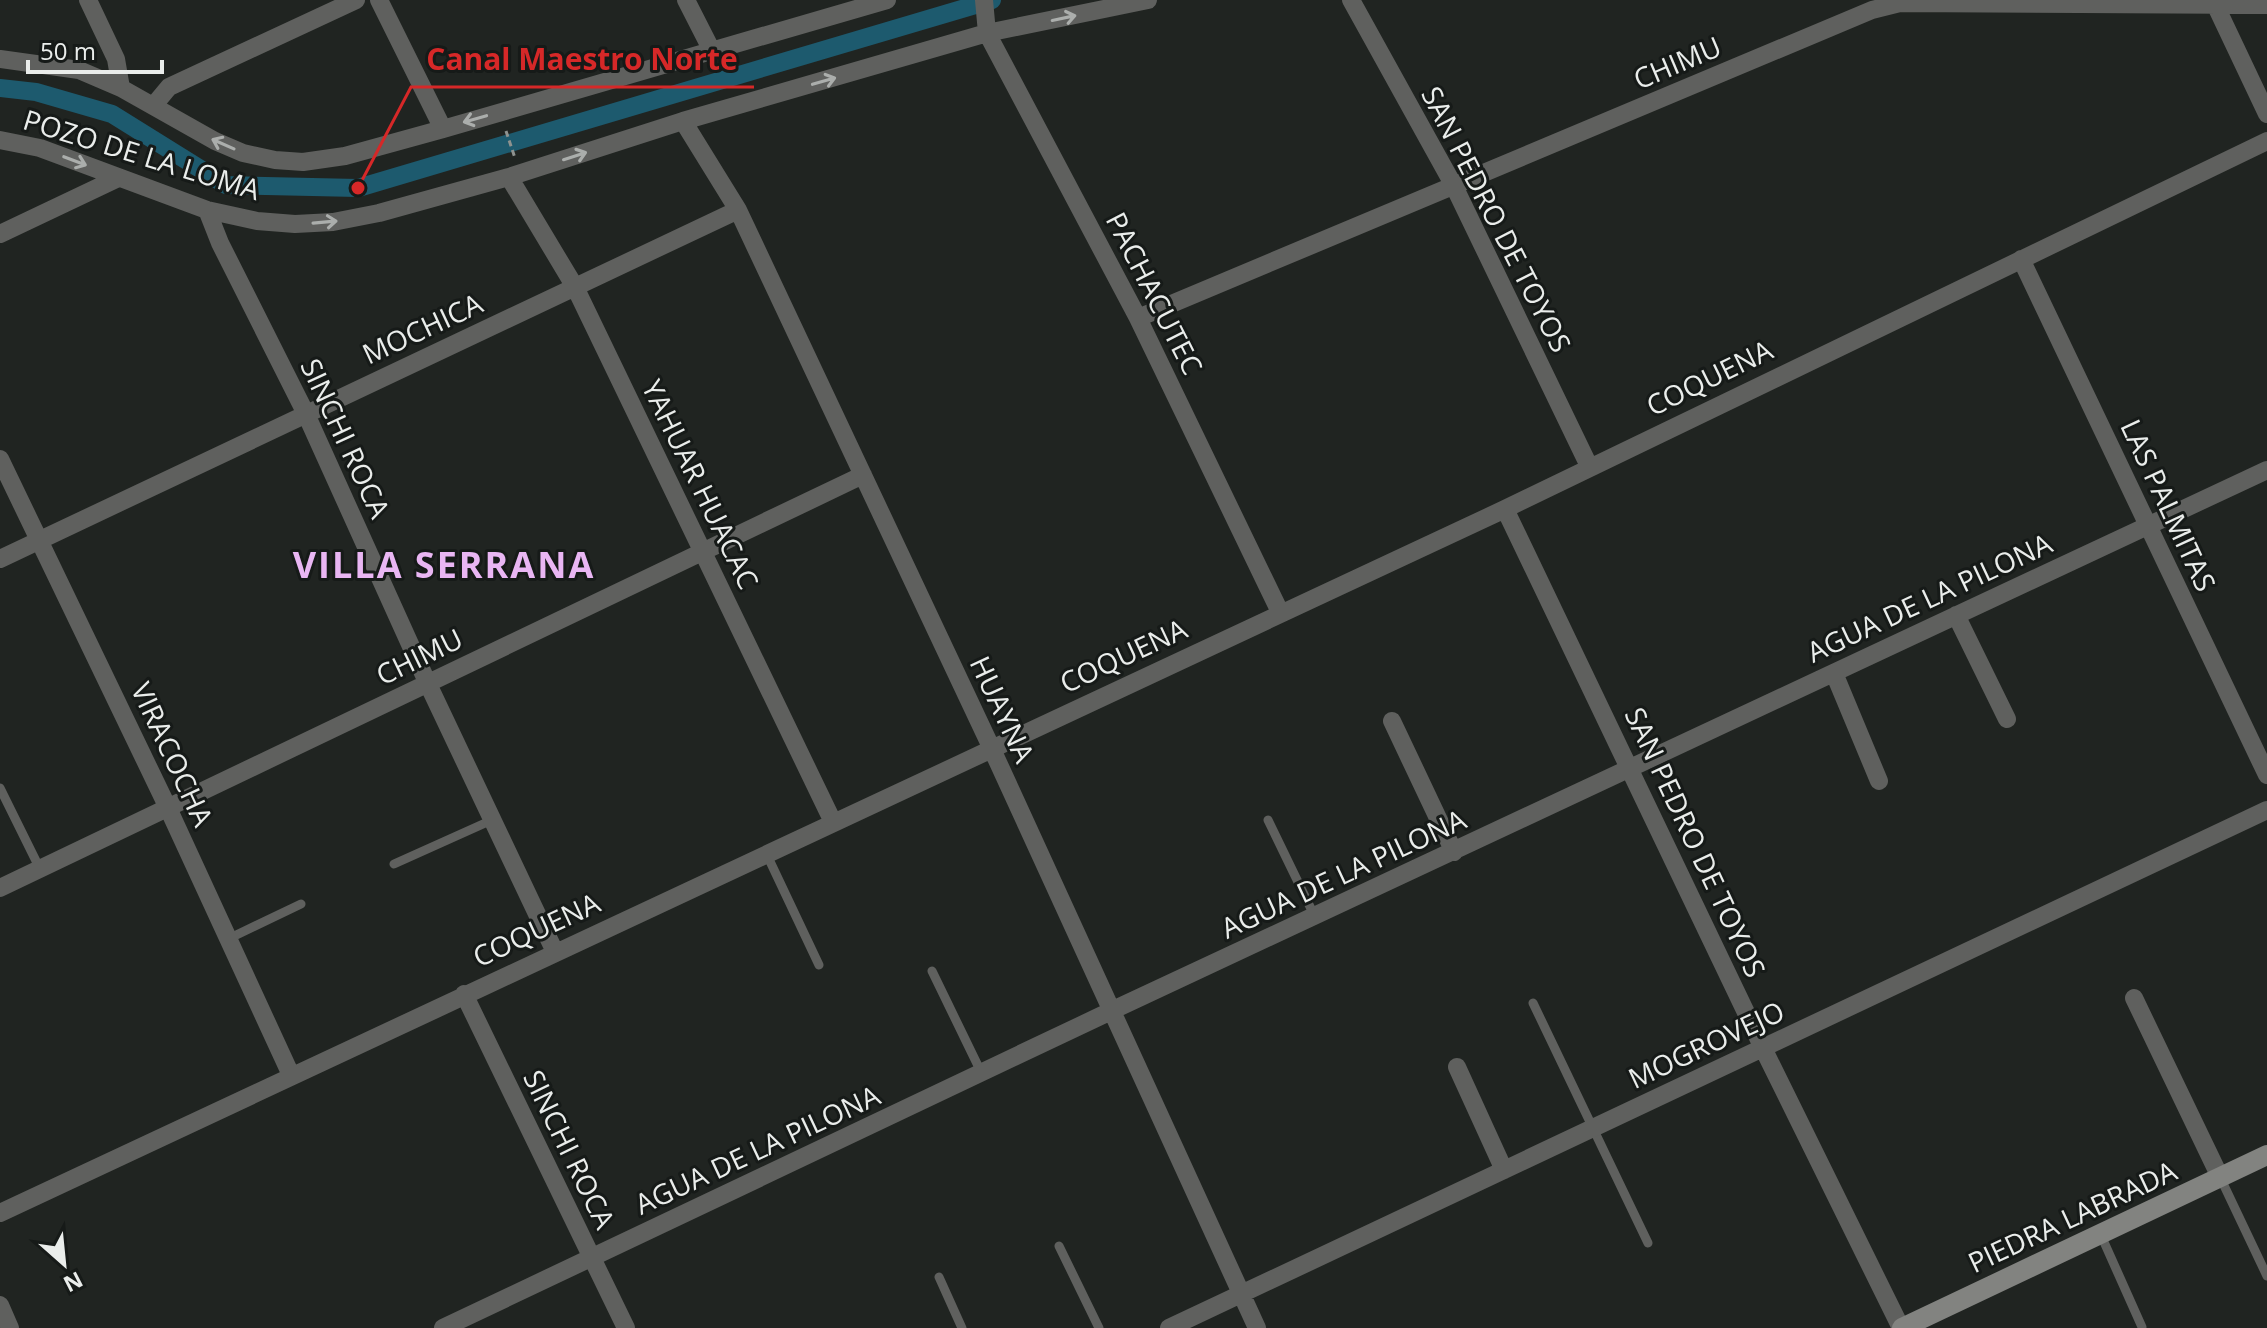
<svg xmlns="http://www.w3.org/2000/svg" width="2267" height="1328" font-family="'Open Sans',sans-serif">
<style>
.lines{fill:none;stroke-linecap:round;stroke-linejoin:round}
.canal{stroke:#1d5a6e;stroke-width:18}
.path{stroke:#8e928f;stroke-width:3;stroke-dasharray:6 4;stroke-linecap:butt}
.service{stroke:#5f605e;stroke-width:9}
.minor{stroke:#5f605e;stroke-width:18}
.secondary{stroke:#828380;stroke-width:20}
.oneway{stroke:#abaeac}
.labels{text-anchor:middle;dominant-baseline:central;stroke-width:6;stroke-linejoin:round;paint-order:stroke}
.street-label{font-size:28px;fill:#eaedeb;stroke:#161a18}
.district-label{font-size:36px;font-weight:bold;letter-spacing:2px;fill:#e9b6f3;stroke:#161a18}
.leader{fill:none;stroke:#d62828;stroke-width:3}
.callout-dot{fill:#d62828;stroke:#161a18;stroke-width:3}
.callout-label{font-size:30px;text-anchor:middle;font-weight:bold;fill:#d62828;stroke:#161a18;stroke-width:6;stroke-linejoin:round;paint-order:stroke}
</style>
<rect width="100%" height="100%" fill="#202421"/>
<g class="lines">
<!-- canal -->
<path class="canal" d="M0,88L36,92L112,114L226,185L358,188L992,0"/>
<!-- path -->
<path class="path" d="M506,131L515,158"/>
<!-- service -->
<path class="service" d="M0,788L40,869
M1268,820L1315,917
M766,853L819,965
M394,864L492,820
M228,939L301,904
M932,971L982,1074
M1533,1003L1648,1243
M2220,1177L2267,1276
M2100,1233L2142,1327
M1059,1246L1099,1328
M939,1277L962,1328"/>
<!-- minor -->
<path class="minor" d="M88,0L116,59L121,88
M379,0L443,129
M686,0L711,49
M984,0L987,33L1138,318L1280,612
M1351,0L1454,186L1589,466
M2213,0L2267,114
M0,59L79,70L121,88L215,141L243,153L275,160L303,162L345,156L443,129L887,0
M154,105L169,87L356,0
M683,121L738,210L991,747L1257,1328
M0,140L40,148L207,210L257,221L295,224L333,222L379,213L509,177L683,121L987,33L1148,0
M509,177L575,287L833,822
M207,210L220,243L306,414L428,684L555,952
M0,234L118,178
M2021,259L2267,775
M1138,318L1872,10L1900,3L2267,5
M0,459L168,808L291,1075
M1505,509L1763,1048L1901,1328
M0,559L738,210
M1956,615L2007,719
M1834,673L1879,781
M1392,721L1454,852
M0,888L863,475
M464,994L626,1328
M2134,998L2220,1177
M1457,1067L1504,1170
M0,1213L1505,509L2267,141
M0,1305L10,1328
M443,1328L1111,1011L2267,470
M1169,1328L2267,810"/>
<!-- secondary -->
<path class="secondary" d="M1902,1328L2267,1155"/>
</g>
<!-- one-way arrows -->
<defs><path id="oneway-shaft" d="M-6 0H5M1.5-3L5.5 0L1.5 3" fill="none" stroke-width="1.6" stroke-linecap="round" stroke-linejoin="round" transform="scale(2)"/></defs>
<g class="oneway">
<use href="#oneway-shaft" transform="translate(1064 18) rotate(-12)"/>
<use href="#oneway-shaft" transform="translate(824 81) rotate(-16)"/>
<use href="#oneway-shaft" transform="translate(475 119) rotate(164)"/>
<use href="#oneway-shaft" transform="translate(223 144) rotate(-156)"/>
<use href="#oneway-shaft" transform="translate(575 156) rotate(-18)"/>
<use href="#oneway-shaft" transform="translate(75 161) rotate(21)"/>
<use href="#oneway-shaft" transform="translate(325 222) rotate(-5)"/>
</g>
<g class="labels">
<!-- street labels -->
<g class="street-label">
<text transform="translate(1677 62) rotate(-23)">CHIMU</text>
<text transform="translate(142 154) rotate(17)">POZO DE LA LOMA</text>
<text transform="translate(1497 219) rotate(63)">SAN PEDRO DE TOYOS</text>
<text transform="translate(1155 293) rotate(63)">PACHACUTEC</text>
<text transform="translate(422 328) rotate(-25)">MOCHICA</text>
<text transform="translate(1709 377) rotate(-26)">COQUENA</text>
<text transform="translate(346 438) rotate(65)">SINCHI ROCA</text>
<text transform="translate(701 484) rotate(64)">YAHUAR HUACAC</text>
<text transform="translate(2169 505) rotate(65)">LAS PALMITAS</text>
<text transform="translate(1929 597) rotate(-25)">AGUA DE LA PILONA</text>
<text transform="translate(1123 655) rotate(-25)">COQUENA</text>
<text transform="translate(419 656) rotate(-26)">CHIMU</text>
<text transform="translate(1003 709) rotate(65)">HUAYNA</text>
<text transform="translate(173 754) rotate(65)">VIRACOCHA</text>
<text transform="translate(1696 842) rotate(65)">SAN PEDRO DE TOYOS</text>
<text transform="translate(1343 873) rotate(-25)">AGUA DE LA PILONA</text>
<text transform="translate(536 929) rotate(-25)">COQUENA</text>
<text transform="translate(1706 1044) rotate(-25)">MOGROVEJO</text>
<text transform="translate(570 1149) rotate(64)">SINCHI ROCA</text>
<text transform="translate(757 1149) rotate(-25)">AGUA DE LA PILONA</text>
<text transform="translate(2072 1216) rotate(-25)">PIEDRA LABRADA</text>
</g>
<!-- district labels -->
<g class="district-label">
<text x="444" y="564">VILLA SERRANA</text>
</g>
</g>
<!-- callouts -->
<path class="leader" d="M358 188L411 87H754"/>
<circle class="callout-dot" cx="358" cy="188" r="8"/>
<g class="callout-label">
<text x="582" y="70">Canal Maestro Norte</text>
</g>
<!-- north arrow -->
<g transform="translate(64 1264) rotate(153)" stroke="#161a18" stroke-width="6" paint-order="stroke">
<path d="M0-6L14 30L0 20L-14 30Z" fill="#eaedeb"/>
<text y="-12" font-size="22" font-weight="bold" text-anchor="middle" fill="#eaedeb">N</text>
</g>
<!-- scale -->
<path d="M28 60v12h134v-12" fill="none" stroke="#eaedeb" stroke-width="4"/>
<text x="40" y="60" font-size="24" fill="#eaedeb" stroke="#161a18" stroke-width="6" paint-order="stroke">50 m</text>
</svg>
